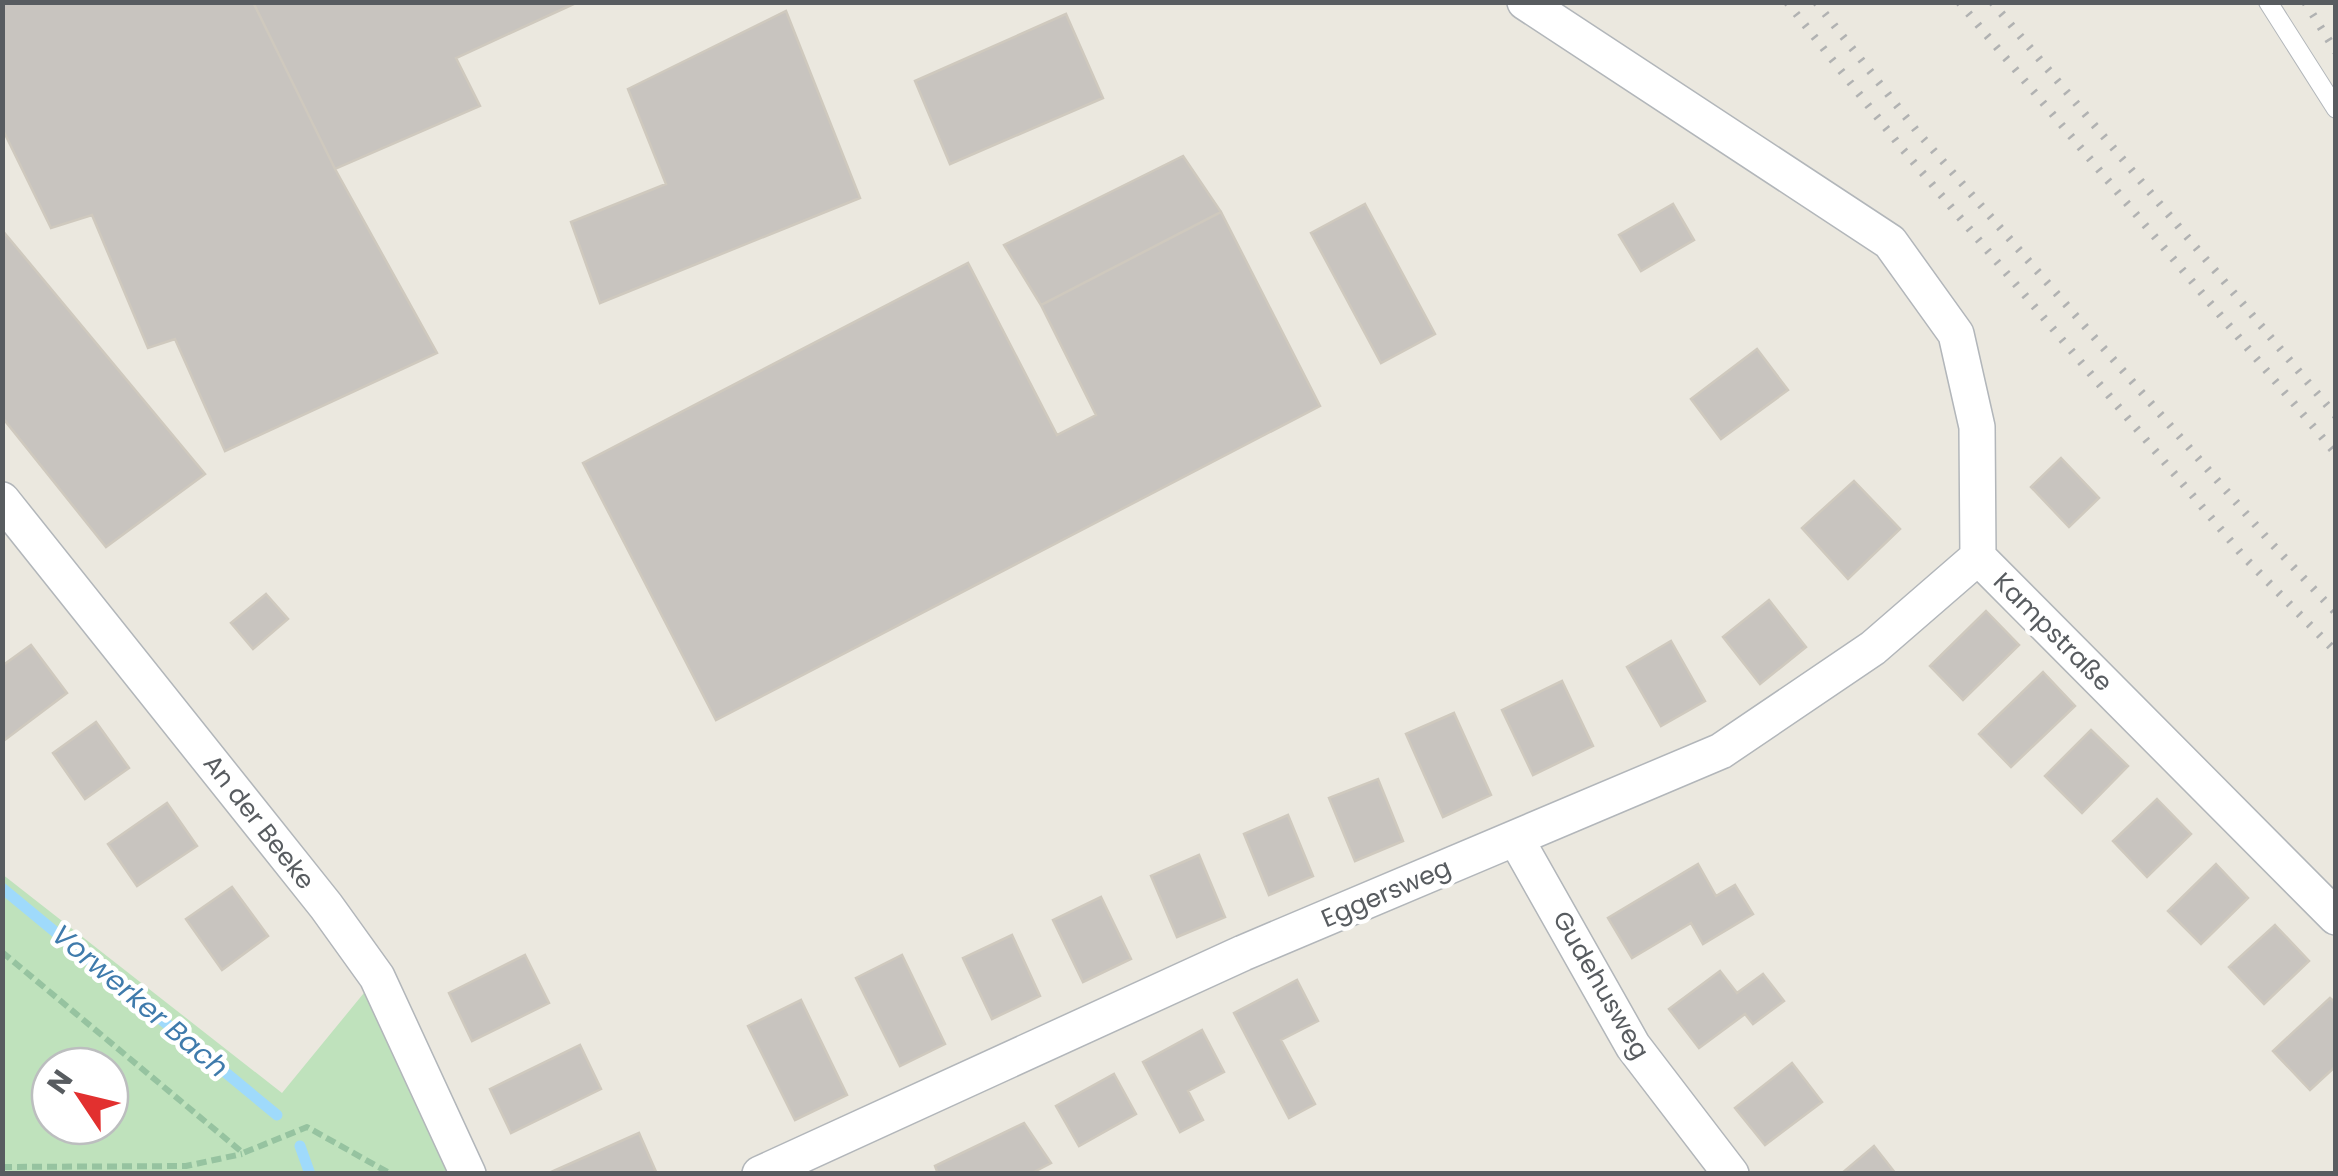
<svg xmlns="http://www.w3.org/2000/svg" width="2338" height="1176" font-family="Poppins,sans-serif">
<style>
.green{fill:#bfe2bc;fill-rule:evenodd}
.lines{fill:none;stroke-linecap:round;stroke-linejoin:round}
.stream{stroke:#9fdafb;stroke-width:11}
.building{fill:#c8c4bf;stroke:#cfc9be;stroke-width:2.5}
.service-casing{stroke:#b2b6ba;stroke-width:20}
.minor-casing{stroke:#b2b6ba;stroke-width:38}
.path{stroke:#96c3a0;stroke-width:6;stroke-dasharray:10 5;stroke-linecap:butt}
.service{stroke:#fff;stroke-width:18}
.minor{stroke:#fff;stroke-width:35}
.rail{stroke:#b1b2b2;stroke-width:8;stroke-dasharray:2.5 12;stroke-linecap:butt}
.labels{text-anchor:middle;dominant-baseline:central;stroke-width:9;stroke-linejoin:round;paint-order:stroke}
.street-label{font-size:25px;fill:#585c60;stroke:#fff}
.water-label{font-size:28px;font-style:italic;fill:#3f7bac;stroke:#fff}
</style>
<rect width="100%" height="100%" fill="#ebe8df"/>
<!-- green -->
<path class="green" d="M2,874L282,1093L377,977L468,1173H3ZM50,1066H110V1126H50Z"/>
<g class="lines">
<!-- stream -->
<path class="stream" d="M2,888L277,1115
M300,1146L310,1174"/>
</g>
<!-- building -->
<path class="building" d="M2,2H253L335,169L437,353L225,451L175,339L148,348L92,215L51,228L2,128Z
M253,2H578L456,58L480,106L335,169Z
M786,11L860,198L600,303L571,222L666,184L628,89Z
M1066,14L1103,98L950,164L915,81Z
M1183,156L1221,212L1041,305L1004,245Z
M1365,204L1435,334L1381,363L1311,233Z
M1673,204L1694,240L1641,271L1619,235Z
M1221,212L1320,406L716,720L583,463L968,263L1057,435L1096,415L1041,305Z
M2,230L205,474L106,547L2,417Z
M1757,349L1788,390L1721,439L1691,399Z
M2061,458L2099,498L2069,527L2031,487Z
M1854,481L1900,529L1848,579L1802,528Z
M266,594L288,619L253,649L231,623Z
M1769,600L1806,647L1760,684L1723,637Z
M1986,611L2019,645L1963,700L1930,666Z
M1671,641L1705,701L1661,726L1627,667Z
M31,645L67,693L2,742V666Z
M2043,672L2075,706L2011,767L1979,734Z
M1562,681L1593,746L1533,775L1502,710Z
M1454,713L1491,795L1443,817L1406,734Z
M96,722L129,768L85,799L53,753Z
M2091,730L2128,766L2082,813L2045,776Z
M1378,779L1403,841L1355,861L1329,798Z
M2157,799L2191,834L2147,877L2113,841Z
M167,803L197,846L137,886L108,844Z
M1288,815L1313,876L1269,895L1244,834Z
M1199,855L1225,917L1177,937L1151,876Z
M1698,864L1716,896L1735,885L1753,914L1703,944L1691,923L1632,958L1608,918Z
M2216,864L2248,898L2201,944L2168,911Z
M232,887L268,936L222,970L186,919Z
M1101,897L1131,959L1083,982L1053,920Z
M2275,925L2309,961L2264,1004L2229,967Z
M1012,935L1040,996L992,1019L963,958Z
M525,955L549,1003L472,1041L449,993Z
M902,955L945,1044L900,1066L856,978Z
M1720,971L1737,993L1763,974L1784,1001L1753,1024L1745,1014L1699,1048L1669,1009Z
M1297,980L1318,1021L1281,1040L1315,1104L1289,1118L1234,1013Z
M2330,998L2336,1003V1066L2310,1090L2273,1051Z
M801,1000L847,1095L795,1120L748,1026Z
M1202,1030L1224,1072L1188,1091L1203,1120L1180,1132L1143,1062Z
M580,1045L601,1089L511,1133L490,1089Z
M1792,1063L1822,1102L1765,1145L1735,1108Z
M1114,1074L1136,1114L1079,1146L1056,1106Z
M1024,1123L1051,1163L1030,1174H938L935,1166Z
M639,1133L657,1174L549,1173Z
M1874,1146L1896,1174H1841Z"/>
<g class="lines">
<!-- service casing -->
<g class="service-casing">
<path id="service" d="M2268,2L2336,109"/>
</g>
<!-- minor casing -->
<g class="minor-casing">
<path id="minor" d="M1525,2L1890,242L1956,334L1977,427L1978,557L2336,917
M2,500L326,906L377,977L468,1174
M1516,839L1633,1046L1731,1174
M760,1174L1243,953L1721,751L1873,648L1978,557"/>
</g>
<!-- path -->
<path class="path" d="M2,952L243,1153L307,1127L391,1174
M2,1167L186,1166L242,1154"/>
<!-- service -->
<use href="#service" class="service"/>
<!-- minor -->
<use href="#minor" class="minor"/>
<!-- rail -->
<path class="rail" d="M1787,2L1900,146L2244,557L2336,652
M1816,2L1916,130L2272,544L2336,613
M1959,2L2336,454
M1992,2L2336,416
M2305,2L2336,52"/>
</g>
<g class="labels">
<!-- street labels -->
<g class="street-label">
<text transform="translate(2053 632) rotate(45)">Kampstraße</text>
<text transform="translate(259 822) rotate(52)">An der Beeke</text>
<text transform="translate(1386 893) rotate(-23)">Eggersweg</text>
<text transform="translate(1601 985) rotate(60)">Gudehusweg</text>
</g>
<!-- water labels -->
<g class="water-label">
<text transform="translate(140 1001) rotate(40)">Vorwerker Bach</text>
</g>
</g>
<!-- border -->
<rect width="2338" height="1176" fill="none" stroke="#585c60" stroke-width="10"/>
<!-- north arrow -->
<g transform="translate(80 1096) rotate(305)"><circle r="48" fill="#ffffff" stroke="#bcbebf" stroke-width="2.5"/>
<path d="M0-8L18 38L0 25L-18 38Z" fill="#e2302f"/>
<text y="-15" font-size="28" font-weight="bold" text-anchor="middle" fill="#585c60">N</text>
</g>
</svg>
